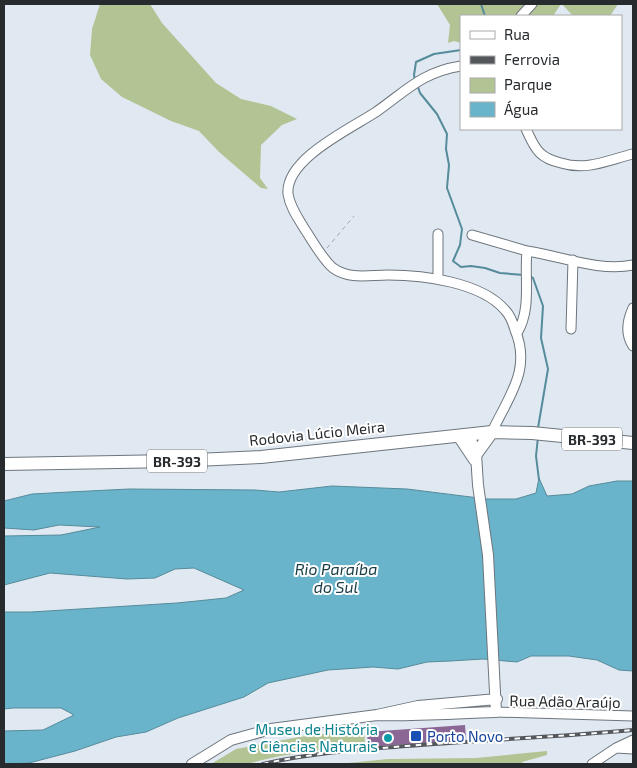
<svg xmlns="http://www.w3.org/2000/svg" width="637" height="768" font-family="'Exo 2',sans-serif">
<style>
.green{fill:#b2c494}
.water{fill:#69b4ca;stroke:#568b9b}
.lines{fill:none;stroke-linecap:round;stroke-linejoin:round}
.stream{stroke:#568b9b;stroke-width:2}
.building{fill:#8b6795}
.minor-casing{stroke:#6d757c;stroke-width:11}
.major-casing{stroke:#6d757c;stroke-width:12}
.highway-casing{stroke:#6d757c;stroke-width:14}
.path{stroke:#9ca3aa;stroke-width:1;stroke-dasharray:4 4;stroke-linecap:butt}
.minor{stroke:#fff;stroke-width:9}
.major{stroke:#fff;stroke-width:10}
.highway{stroke:#fff;stroke-width:12}
.rail-casing{stroke:#54585d;stroke-width:4}
.rail{stroke:#fff;stroke-width:2;stroke-dasharray:5.5;stroke-linecap:butt}
.transit-dot{fill:#1a4fb4;stroke:#fff;stroke-width:2}
.culture-dot{fill:#0f9aa8;stroke:#fff;stroke-width:2}
.labels{text-anchor:middle;dominant-baseline:central;stroke-width:4;stroke-linejoin:round;paint-order:stroke}
.shield{fill:#fff;stroke:#686b6d;stroke-width:1}
.shield-label{font-size:14px;font-weight:bold;fill:#282b2e}
.street-label{font-size:15px;fill:#282b2e;stroke:#fff}
.culture-label{font-size:15px;fill:#0d838f;stroke:#fff;text-anchor:end}
.transit-label{font-size:15px;fill:#164399;stroke:#fff;text-anchor:start}
.water-label{font-size:16px;font-style:italic;fill:#1a3e48;stroke:#fff}
</style>
<rect width="100%" height="100%" fill="#e0e9f2"/>
<!-- green -->
<path class="green" d="M100,4H150L162,23L216,83L241,99L271,106L297,119L282,125L261,145L260,178L268,189L261,188L219,152L199,131L171,121L122,97L101,79L90,55L92,29Z
M437,4H561L553,16H461V43L454,41L448,43L450,25Z
M562,4H618L610,16H573Z
M364,729L365,744L280,756L246,764H211L236,749L299,737Z
M547,751V755L522,762L523,764H338L388,759L476,758Z"/>
<!-- water -->
<path class="water" d="M539,478L547,496L572,494L589,486L617,481H633V671L619,670L597,660L569,656H531L517,662L483,659L451,661L427,662L398,669L373,667L328,670L268,683L244,697L178,718L146,732L116,737L75,751L29,763L4,764V731L43,730L74,715L61,708H13L4,709V612H31L177,603L226,598L244,590L194,568L175,569L155,578L127,579L50,573L4,585V536L61,535L100,527L59,525L34,530L4,528V501L32,494L69,492L129,489L255,490L279,492L332,486L407,489L487,499H516L536,493Z"/>
<g class="lines">
<!-- stream -->
<path class="stream" d="M481,4L485,16
M415,80L414,75L416,62L434,54L461,50
M418,87L420,93L437,114L447,134L446,149L449,165L447,188L462,229L460,245L453,261L461,267L471,266L485,268L500,273L524,275
M531,277L533,278L543,306L541,338L548,369L538,428
M538,437L536,456L539,480"/>
</g>
<!-- building -->
<path class="building" d="M465,725L466,740L368,747L367,732Z"/>
<g class="lines">
<!-- minor casing -->
<g class="minor-casing">
<path id="minor" d="M521,16L532,4
M461,66C422,72 406,91 376,112C350,129 285,159 288,194C290,207 298,218 304,228C312,240 323,260 333,268C350,280 369,275 388,275C423,275 481,282 505,310C510,315 513,323 515,330C532,370 508,397 492,432
M526,129C530,137 533,146 540,153C545,158 553,161 561,163C587,171 608,160 633,154
M472,235L527,251
M438,278V234
M633,308C627,321 625,334 633,346
M571,329L573,260
M517,333C532,309 524,278 527,251C561,256 599,272 633,265
M496,712L633,716
M616,748L633,749
M592,764L616,748L633,740"/>
</g>
<!-- major casing -->
<g class="major-casing">
<path id="major" d="M458,436L474,460
M377,715C417,716 457,713 496,712L488,555L478,485L476,454L469,434
M192,764L231,740L271,729L377,715L418,706L497,699"/>
</g>
<!-- highway casing -->
<g class="highway-casing">
<path id="highway" d="M476,454L492,432
M4,464L174,461L261,457L492,432L532,433L633,443"/>
</g>
<!-- path -->
<path class="path" d="M327,248L354,216"/>
<!-- minor -->
<use href="#minor" class="minor"/>
<!-- major -->
<use href="#major" class="major"/>
<!-- highway -->
<use href="#highway" class="highway"/>
<!-- rail casing -->
<g class="rail-casing">
<path id="rail" d="M263,764C310,753 358,750 406,746C482,740 558,737 633,730"/>
</g>
<!-- rail -->
<use href="#rail" class="rail"/>
</g>
<!-- markers -->
<rect class="transit-dot" x="410" y="730" width="12" height="12" rx="2.5"/>
<circle class="culture-dot" cx="388" cy="738" r="5"/>
<g class="labels">
<!-- shield labels -->
<g class="shield">
<rect x="562" y="427.5" width="60" height="23" rx="4"/>
<rect x="147" y="449.5" width="60" height="23" rx="4"/>
</g>
<g class="shield-label">
<text x="592" y="439">BR-393</text>
<text x="177" y="461">BR-393</text>
</g>
<!-- street labels -->
<g class="street-label">
<text transform="translate(317 433) rotate(-6)">Rodovia Lúcio Meira</text>
<text transform="translate(565 701) rotate(1)">Rua Adão Araújo</text>
</g>
<!-- culture labels -->
<g class="culture-label">
<text x="378" y="729">Museu de História<tspan x="378" dy="17">e Ciências Naturais</tspan></text>
</g>
<!-- transit labels -->
<g class="transit-label">
<text x="427" y="736">Porto Novo</text>
</g>
<!-- water labels -->
<g class="water-label">
<text x="336" y="568">Rio Paraíba<tspan x="336" dy="18">do Sul</tspan></text>
</g>
</g>
<!-- border -->
<rect width="637" height="768" fill="none" stroke="#282b2e" stroke-width="10"/>
<!-- legend -->
<rect x="460" y="15" width="162" height="115" fill="#ffffff" stroke="#a9aaab"/>
<rect x="470" y="31" width="25" height="8" fill="#ffffff" stroke="#a9aaab"/>
<text x="504" y="40" font-size="15" fill="#282b2e">Rua</text>
<rect x="470" y="56" width="25" height="8" fill="#54585d" stroke="#a9aaab"/>
<text x="504" y="65" font-size="15" fill="#282b2e">Ferrovia</text>
<rect x="470" y="78" width="25" height="15" fill="#b2c494" stroke="#a9aaab"/>
<text x="504" y="90" font-size="15" fill="#282b2e">Parque</text>
<rect x="470" y="102" width="25" height="15" fill="#69b4ca" stroke="#a9aaab"/>
<text x="504" y="115" font-size="15" fill="#282b2e">Água</text>
</svg>
